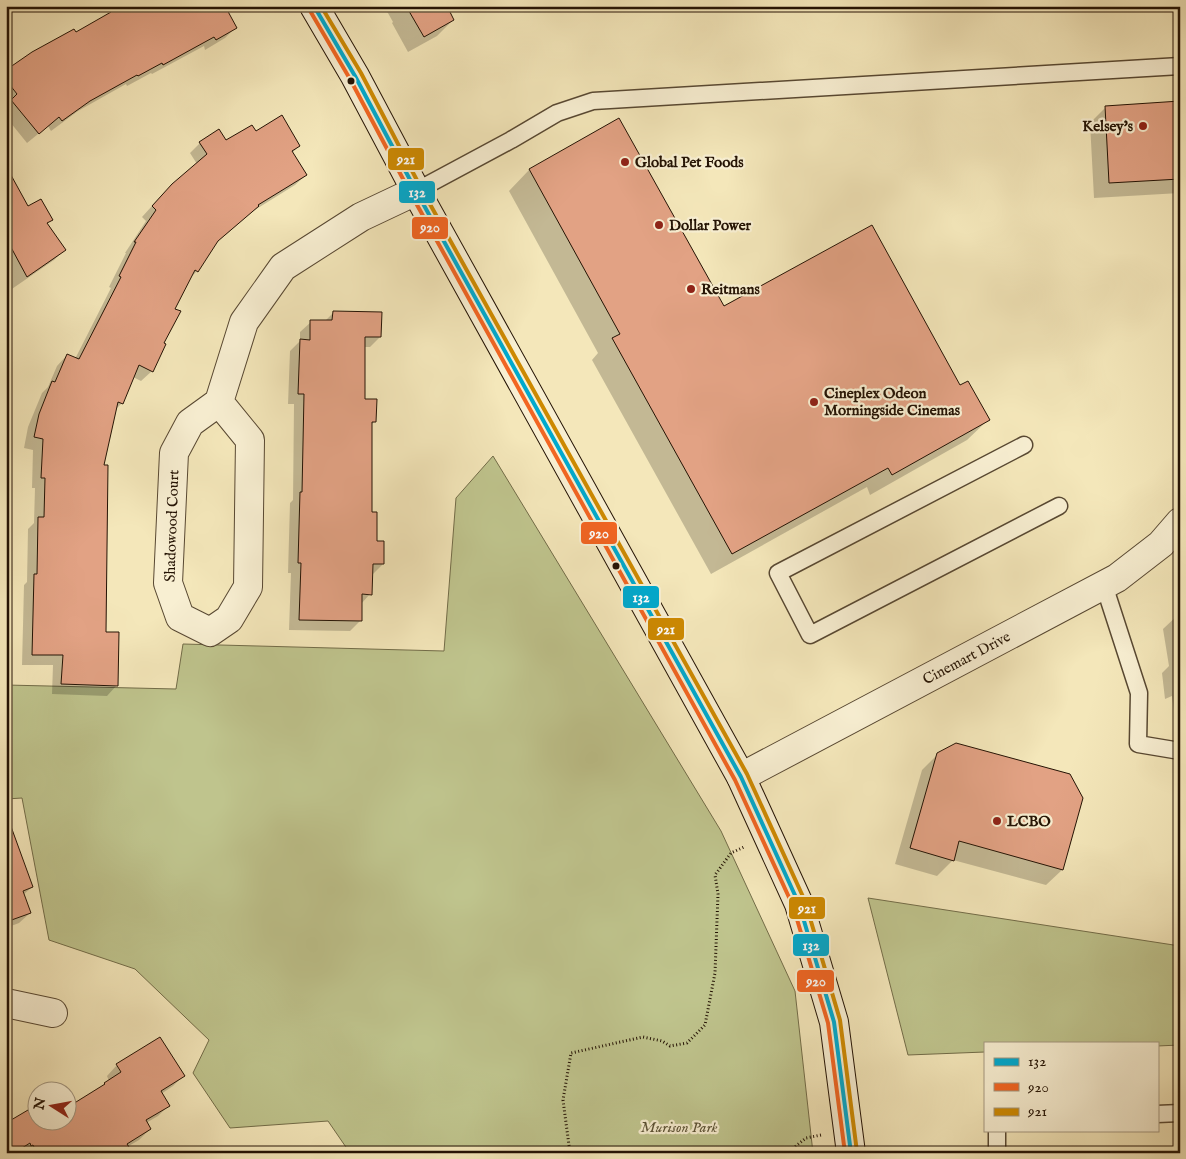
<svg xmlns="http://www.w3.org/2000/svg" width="1186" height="1159" font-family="'IM FELL English',serif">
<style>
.green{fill:#bfc48d;stroke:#726c48}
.shadow{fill:#0003}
.building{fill:#e2a284;stroke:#241304}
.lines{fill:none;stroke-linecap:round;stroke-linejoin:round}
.service-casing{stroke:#584832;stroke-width:19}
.minor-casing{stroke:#584832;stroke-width:30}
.secondary-casing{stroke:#241304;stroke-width:30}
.path{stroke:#241304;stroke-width:3;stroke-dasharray:1 2.5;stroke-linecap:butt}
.service{stroke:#f8efd2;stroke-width:16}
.minor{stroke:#f8efd2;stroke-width:28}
.secondary{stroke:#f8efd2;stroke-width:28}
.bus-1-casing{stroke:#f8efd2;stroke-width:8}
.bus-2-casing{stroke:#f8efd2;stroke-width:8}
.bus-3-casing{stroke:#f8efd2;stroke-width:8}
.bus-1{stroke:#00a9ce;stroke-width:4}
.bus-2{stroke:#f26522;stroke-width:4}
.bus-3{stroke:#cd8901;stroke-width:4}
.bus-dot{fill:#241304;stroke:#f8efd2;stroke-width:2}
.poi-dot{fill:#8f2418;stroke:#f8efd2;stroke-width:2}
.labels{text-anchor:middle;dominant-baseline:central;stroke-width:4.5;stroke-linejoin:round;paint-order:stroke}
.poi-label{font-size:15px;font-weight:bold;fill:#241304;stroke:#f8efd2;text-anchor:start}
.street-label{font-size:15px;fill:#241304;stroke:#f8efd2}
.park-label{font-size:15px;font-style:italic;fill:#5a5134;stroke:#f8efd2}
.line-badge{stroke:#f8efd2;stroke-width:2}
.badge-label{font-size:14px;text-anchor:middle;font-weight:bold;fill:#fff}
</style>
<rect width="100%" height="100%" fill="#f4e7ba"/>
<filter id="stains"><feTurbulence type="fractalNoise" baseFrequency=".004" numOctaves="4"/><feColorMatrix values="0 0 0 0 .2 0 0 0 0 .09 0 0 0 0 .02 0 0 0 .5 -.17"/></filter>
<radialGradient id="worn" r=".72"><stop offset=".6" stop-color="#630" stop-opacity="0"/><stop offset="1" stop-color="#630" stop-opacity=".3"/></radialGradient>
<!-- green -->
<path class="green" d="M493,456L721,831L795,991L813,1153H350L328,1121L230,1128L193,1073L209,1040L135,969L49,940L22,798L6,799V685L176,689L183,644L444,651L456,498Z
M868,898L1180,946V1045L1157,1046V1043H985V1052L908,1055Z"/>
<!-- shadow -->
<path class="shadow" d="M384,6H445L453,20L437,36L408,52L392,23L393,22Z
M236,27L225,38L205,50L204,46L152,74L151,73L127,86L126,84L78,111L51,131L48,126L27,143L6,117V71L75,34Z
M1180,102V193L1094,198L1090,123L1106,107Z
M618,120L723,308L960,386L988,420L967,440L870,495L867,487L711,574L592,360L598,353L509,191L529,170Z
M255,133L299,146L292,153L306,175L295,185L253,211L215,244L197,271L188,280L173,309L152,371L141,381L133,377L122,403L115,410L103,466L105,634L117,685L107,696L52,694L53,665H22L24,585L27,582L28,529L34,523L35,488H32L33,450L24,448L28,427L42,393L48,387L57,366L67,355L75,359L111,288L109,287L126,253H125L146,221L142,217L161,196L197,164L190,153L200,143L226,142Z
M6,187L27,208L51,220L47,224L64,250L54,260L6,293Z
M333,313L380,337L370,347H364V400L375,421L371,425L370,513L376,542L383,564L372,575L370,594L361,604V620L350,631L289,630L291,573H288L290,503L293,500L294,404H288L290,351L300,341V332L311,322H324Z
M1180,613V724L1176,725L1172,696L1165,699L1162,673L1169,666L1163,629Z
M938,754L1062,870L1046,885L953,860L937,876L895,864L922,770Z
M6,850L32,887L23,895L30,913L19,923L6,928Z
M117,1065L183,1076L173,1086L161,1094L168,1106L158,1116L146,1123L150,1129L139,1140L127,1147L129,1153H6V1116L8,1115L12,1122L35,1125L42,1122H68V1107L99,1089L109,1081L107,1076Z"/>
<!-- building -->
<path class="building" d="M108,6H225L237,28L216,40L214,37L163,65L162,63L138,76L137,75L90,101L62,121L59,117L39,134L11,100L17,94L6,80V70L32,52L74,29L76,32L111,12Z
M406,6H447L454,20L424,37Z
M1180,101V179L1109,183L1105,106Z
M282,115L300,146L292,151L307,175L258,205L259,206L218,241L198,272L195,270L175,309L181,311L164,343L166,344L153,372L139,365L123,404L118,402L104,465H108L106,632H119L118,686L61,684L63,655H32L34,574H37L38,517H44L45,478H41L43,439L34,437L39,414L52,381L55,382L67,354L79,359L121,277L119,276L136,242H134L156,210L152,206L172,184L207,154L199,142L219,129L226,140L252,125L256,131Z
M619,118L724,306L872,225L960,385L968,381L990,420L892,475L888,468L732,554L612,338L620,334L529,169Z
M6,166L28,206L41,199L53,220L47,223L66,250L27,277L6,238Z
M333,311L382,312L381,337H365V399H377L376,422H372V512H377V541H384V564H373L372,595L362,594V621L299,620L301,563H298L300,492H302L304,394H298L300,339L310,340V320H332Z
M956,743L1070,774L1083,798L1063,870L959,841L954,861L910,848L937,753Z
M6,821H9L33,887L23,891L31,913L6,922Z
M160,1037L185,1076L161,1091L170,1106L146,1120L151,1129L127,1144L133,1153H37L33,1145L31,1146L30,1143L14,1153H6V1123L28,1110L35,1122H68V1107L105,1084L104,1083L121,1072L116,1064Z"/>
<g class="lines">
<!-- service casing -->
<g class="service-casing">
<path id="service" d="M416,191L511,140L557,113L593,101L1180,66
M1024,445L778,573L810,635L1059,506
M1104,585L1139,693L1138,744L1180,751
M1157,1114L1180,1113
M997,1130V1153"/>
</g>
<!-- minor casing -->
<g class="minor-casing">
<g id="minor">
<path d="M219,402L190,423L174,453L168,583L180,617L210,632L229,619L248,587L250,440L219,402L244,322L283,267L361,217L416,191"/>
<path id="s1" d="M741,777L1117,578L1161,544L1180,522"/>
<path d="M6,1003L53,1013"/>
</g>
</g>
<!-- secondary casing -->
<g class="secondary-casing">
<path id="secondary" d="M314,6L355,76L416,191L741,777L799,904L834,1022L851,1153"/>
</g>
<!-- path -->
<path class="path" d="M570,1153L563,1100L571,1053L643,1037L662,1041L670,1046L687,1043L705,1025L715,973L718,894L715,875L731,853L744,847
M787,1153L806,1138L821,1135"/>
<!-- service -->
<use href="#service" class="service"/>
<!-- minor -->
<use href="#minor" class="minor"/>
<!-- secondary -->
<use href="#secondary" class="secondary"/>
<!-- bus-1 casing -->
<g class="bus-1-casing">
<path id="bus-1" d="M314,6L355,76L416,191L741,777L799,904L834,1022L851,1153"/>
</g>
<!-- bus-2 casing -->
<g class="bus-2-casing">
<path id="bus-2" d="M309,9L350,79L411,194L735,780L793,906L828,1023L845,1153"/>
</g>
<!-- bus-3 casing -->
<g class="bus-3-casing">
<path id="bus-3" d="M321,6L361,73L421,188L747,774L805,901L840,1020L857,1152"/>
</g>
<!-- bus-1 -->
<use href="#bus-1" class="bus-1"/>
<!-- bus-2 -->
<use href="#bus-2" class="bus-2"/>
<!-- bus-3 -->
<use href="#bus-3" class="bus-3"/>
</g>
<!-- markers -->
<g class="bus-dot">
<circle cx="351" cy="81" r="4.5"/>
<circle cx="616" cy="566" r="4.5"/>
</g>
<g class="poi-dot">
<circle cx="1143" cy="126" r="5"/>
<circle cx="625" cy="162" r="5"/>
<circle cx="659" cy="225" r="5"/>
<circle cx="691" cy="289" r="5"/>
<circle cx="814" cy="402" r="5"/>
<circle cx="997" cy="821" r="5"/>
</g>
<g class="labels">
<!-- poi labels -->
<g class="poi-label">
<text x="1133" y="126" text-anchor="end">Kelsey's</text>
<text x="635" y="162">Global Pet Foods</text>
<text x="669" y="225">Dollar Power</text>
<text x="701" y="289">Reitmans</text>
<text x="824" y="393">Cineplex Odeon<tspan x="824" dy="17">Morningside Cinemas</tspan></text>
<text x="1007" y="821">LCBO</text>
</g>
<!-- street labels -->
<g class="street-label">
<text transform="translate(172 526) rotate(-88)">Shadowood Court</text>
<text stroke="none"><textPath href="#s1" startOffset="255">Cinemart Drive</textPath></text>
</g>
<!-- park labels -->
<g class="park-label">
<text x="679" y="1127">Murison Park</text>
</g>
</g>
<g class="line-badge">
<rect x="387" y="147" width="38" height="24" rx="5" fill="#cd8901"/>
<rect x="398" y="180" width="38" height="24" rx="5" fill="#00a9ce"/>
<rect x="411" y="216" width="38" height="24" rx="5" fill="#f26522"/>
<rect x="580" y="521" width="38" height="24" rx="5" fill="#f26522"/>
<rect x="622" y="585" width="38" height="24" rx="5" fill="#00a9ce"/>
<rect x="647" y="617" width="38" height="24" rx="5" fill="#cd8901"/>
<rect x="788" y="896" width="38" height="24" rx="5" fill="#cd8901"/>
<rect x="792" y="933" width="38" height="24" rx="5" fill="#00a9ce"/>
<rect x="796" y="969" width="39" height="24" rx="5" fill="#f26522"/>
</g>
<g class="badge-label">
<text x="406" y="164">921</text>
<text x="417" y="197">132</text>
<text x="430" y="232">920</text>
<text x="599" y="538">920</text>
<text x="641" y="602">132</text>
<text x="666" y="634">921</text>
<text x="807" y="913">921</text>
<text x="811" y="950">132</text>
<text x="816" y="986">920</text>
</g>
<!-- margin -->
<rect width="1186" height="1159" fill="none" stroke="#f4e7ba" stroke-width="25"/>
<rect x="8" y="8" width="1171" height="1144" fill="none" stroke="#241304" stroke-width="2.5"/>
<rect x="12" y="12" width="1161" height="1134" fill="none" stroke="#241304"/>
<!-- legend -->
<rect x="984" y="1042" width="175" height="90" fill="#f8efd2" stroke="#a39780"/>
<rect x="994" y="1058" width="25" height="8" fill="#00a9ce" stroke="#a39780"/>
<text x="1028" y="1066" font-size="15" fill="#241304">132</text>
<rect x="994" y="1083" width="25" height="8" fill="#f26522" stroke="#a39780"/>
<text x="1028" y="1092" font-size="15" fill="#241304">920</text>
<rect x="994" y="1108" width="25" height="8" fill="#cd8901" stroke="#a39780"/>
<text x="1028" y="1116" font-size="15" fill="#241304">921</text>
<!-- north arrow -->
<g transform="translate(52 1106) rotate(281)"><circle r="24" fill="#f8efd2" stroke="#a39780"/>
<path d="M0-4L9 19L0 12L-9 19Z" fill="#8f2418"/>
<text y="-8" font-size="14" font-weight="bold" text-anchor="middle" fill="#241304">N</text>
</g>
<rect width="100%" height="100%" filter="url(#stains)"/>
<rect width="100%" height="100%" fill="url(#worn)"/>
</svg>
